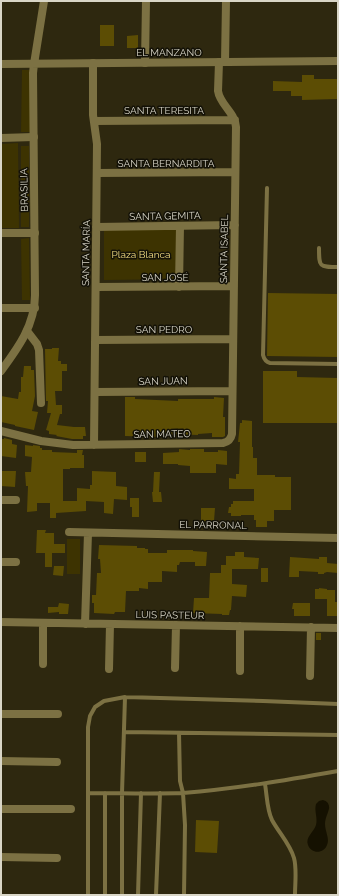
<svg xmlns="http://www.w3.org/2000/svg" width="339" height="896" font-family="Raleway,sans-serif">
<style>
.green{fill:#3d3301}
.water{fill:#151101}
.building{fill:#5c4d04}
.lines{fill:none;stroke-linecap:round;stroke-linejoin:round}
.service{stroke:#7c7143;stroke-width:4}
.minor{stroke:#7c7143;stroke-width:8}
.tertiary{stroke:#7c7143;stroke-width:8}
.labels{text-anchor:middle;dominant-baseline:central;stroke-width:3;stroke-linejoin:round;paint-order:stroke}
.street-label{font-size:10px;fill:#d9d6c7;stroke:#131107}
.park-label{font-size:10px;fill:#f6df83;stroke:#131107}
</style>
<rect width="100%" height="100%" fill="#2e280f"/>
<!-- green -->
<path class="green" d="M22,70H30V132H21Z
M18,143L19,228H1V144Z
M21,146H29V227H21Z
M177,228L178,279L104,280V229Z
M29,238L30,300H22L21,239Z
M67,539H80V574H67Z"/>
<!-- water -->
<path class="water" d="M323,800C326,801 328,802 329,806C330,810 325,817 325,824C325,831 330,839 327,845C324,854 311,854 308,845C305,837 314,832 316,825C318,818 314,811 316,804L319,801Z"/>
<!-- building -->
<path class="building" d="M100,25H114V46H100Z
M138,35V48H127V36Z
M302,75H314V79H337V99L302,100V96H291V91H273V81L302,82Z
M268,293L338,294V357L267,356Z
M52,348H59L58,361H61V364H67V371H62V391H55L56,405H62V414H60L57,425L74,427H85L86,436H83V439H72L56,436L57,435L49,434V431L46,430L51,413H47L48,401H46L45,349H52Z
M24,366H31V370H34L35,396L32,411L38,412L34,430L15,426V425L1,422V396L18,399L19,392H21V377H23Z
M263,371H297V377L338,378V423H263Z
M125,397H135V399L178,401V399H214V397L224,398L223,417H225V436L223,437H212V433L198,434V435L173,434V435L159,436V437L125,436Z
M242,420L252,421V447H253V458H257V475H275V477H291V510H274V521H267V527H256V520H254V515H241V516H231V513H228L229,507H231V504H233V501H254V489H229V478L236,479V474H239L240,442H238L239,433L240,423H242Z
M4,438L12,440V444L17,445L16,458L1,456L2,448L1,447V439H4Z
M25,445L33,446V445L40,446V448H42V450H52V452L77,453V450H83L82,455H84V468H70V469H63V501H77V488L90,489V485H92V471L116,472V486L127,487V500L114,499L113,514L104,513V502L86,501V511L56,513V518H50V503H37V511L27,512L28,486H26L25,472H31L32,457L25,456Z
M179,449L190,450V449H204V452H218V450L227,451V465L216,464V473H190V466L178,465V464H163V453L179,452Z
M135,452H146V462H135Z
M1,471H16L15,487L1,486Z
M154,472H160L159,492H161L162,502H153L152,492H153Z
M130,498H139V517H132V507H130Z
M201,508H215L214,521H201Z
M37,530H46L45,533H54V544H65V553H52V567H45V553H36Z
M99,545L137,546V548H145V549H148V553H167V550H193V551L207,552L206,566H195V562H180L179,565H177V572L162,571V582H148V589L139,588V591H126L125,612H115L114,614L94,613V603H92V595H96L97,573H101L100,559H98Z
M235,552H244V557L259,558L258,569H232V584L247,585L246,597L232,596L231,610H230L229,615H222V614L193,613L194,598H209L210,573H221V565H226V556H235Z
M290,557L319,559V557H327V563L338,564V573L327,572L324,573V574H318V572L299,571V577H289Z
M54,566H64L63,576L53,575Z
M261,568H268V582H261Z
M319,588L327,589V590H335V602H338V616H327V599H315V589H319Z
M59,603L69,604L68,614H59V612L48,613V607H58Z
M293,603H310V616H294V609H292Z
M316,633H321V640H316Z
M196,820L219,821L217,853L195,852Z"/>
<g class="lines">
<!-- service -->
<path class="service" d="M267,188L263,355C264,359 266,362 270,363L338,364
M319,248C319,267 319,267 338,267
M338,704L263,701L125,697L104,701L95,707L90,716L88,727V793C119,793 151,794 183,793C235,789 287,780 338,771
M124,732L338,735
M179,733L180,781L183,793L185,825L184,895
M265,784C267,796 267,810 272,820C279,833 290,844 294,858C297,869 295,883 295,895
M88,895V793
M105,895V793
M122,895V793L125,697
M138,895L141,793
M156,895L160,793"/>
<!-- minor -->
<path class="minor" d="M225,62L226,1
M93,63V115L97,144L94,445
M145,63L146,1
M94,121L235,120
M1,138L34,137
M97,173L235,172
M96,227L235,225
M1,233H35
M96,287L234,286
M179,287L180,226
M1,308H35
M27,331L37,344L39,350L41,403
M95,340L233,339
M95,392L232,391
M1,431L41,441L73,445L223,443C228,442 231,439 232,434L236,127C235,112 220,105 218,91L219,62
M1,500H16
M69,532L338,538
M1,562H16
M1,622L338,628
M85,624L88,533
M43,664V623
M175,668L176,625
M109,669L110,624
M240,671V626
M310,676L311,627
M1,714H58
M1,761L57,762
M1,809H71
M1,857L57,858"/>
<!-- tertiary -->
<path class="tertiary" d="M1,64L338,61
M1,371C18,348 35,325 35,295L33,73L34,64L44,1"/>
</g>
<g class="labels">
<!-- street labels -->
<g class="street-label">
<text x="169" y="52">EL MANZANO</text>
<text x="164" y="110">SANTA TERESITA</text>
<text x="166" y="163">SANTA BERNARDITA</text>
<text transform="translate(24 190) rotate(-91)">BRASILIA</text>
<text transform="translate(165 216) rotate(-1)">SANTA GEMITA</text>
<text transform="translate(224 249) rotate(-89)">SANTA ISABEL</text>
<text transform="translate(86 253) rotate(-89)">SANTA MARÍA</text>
<text x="165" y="277">SAN JOSÉ</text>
<text x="164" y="329">SAN PEDRO</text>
<text transform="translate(163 381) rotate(-1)">SAN JUAN</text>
<text transform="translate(162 434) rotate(-1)">SAN MATEO</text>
<text transform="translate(213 525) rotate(1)">EL PARRONAL</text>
<text transform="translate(170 615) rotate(1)">LUIS PASTEUR</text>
</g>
<!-- park labels -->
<g class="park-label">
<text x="141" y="254">Plaza Blanca</text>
</g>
</g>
<!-- border -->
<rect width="339" height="896" fill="none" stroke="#d9d6c7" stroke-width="4"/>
</svg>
